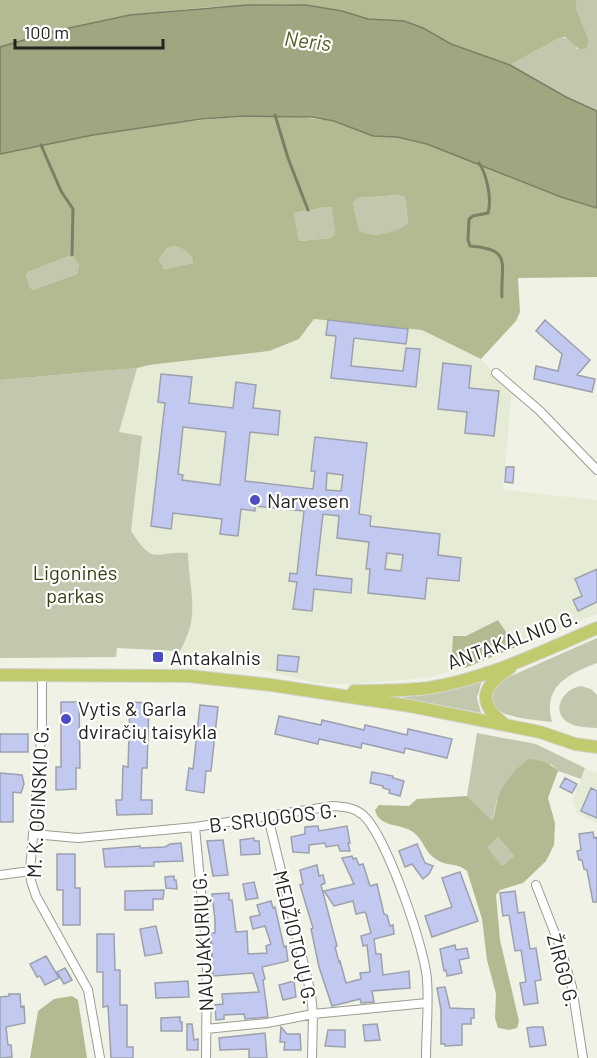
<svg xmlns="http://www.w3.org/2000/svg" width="597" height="1058" font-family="Barlow,sans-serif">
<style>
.built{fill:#e6ebd5}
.green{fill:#c2c8ad}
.forest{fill:#b2ba92;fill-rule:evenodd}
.water{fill:#9fa780;stroke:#7a8063;stroke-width:1.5}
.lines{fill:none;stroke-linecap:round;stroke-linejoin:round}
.stream{stroke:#7a8063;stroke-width:3}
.building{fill:#c2c9f0;stroke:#9da0ad;stroke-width:1.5;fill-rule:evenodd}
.street-casing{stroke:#9b9d90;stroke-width:10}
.primary-casing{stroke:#d3d3d2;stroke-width:14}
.street{stroke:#fff;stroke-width:8}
.primary{stroke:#c1cb6e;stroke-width:12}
.poi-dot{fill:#4c4dc4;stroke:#fff;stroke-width:2}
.labels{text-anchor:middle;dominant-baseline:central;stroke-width:4.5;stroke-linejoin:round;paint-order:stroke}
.poi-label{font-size:20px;fill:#23241f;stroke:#fff;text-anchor:start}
.park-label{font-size:20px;fill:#383e0f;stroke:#fff}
.street-label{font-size:20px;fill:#23241f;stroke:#fff}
.water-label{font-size:21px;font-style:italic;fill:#555e20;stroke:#fff}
</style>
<rect width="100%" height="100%" fill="#eff2e4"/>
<!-- built -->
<path class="built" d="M314,319L422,330L481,359L496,376L512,388L503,490L597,500V614L516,647L498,620L466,636H454L455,662L465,668L429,677L358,684H329L312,682L216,658L158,649L117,648L116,657L0,658V380L137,368L149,365L269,351L308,329Z
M585,768L597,773V823L577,814L573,799Z"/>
<!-- green -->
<path class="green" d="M577,0H597V111L566,97L510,65L559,38C569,37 572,42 577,49L589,40L576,8Z
M398,195L405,197L408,224C397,233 371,239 359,230L353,203L358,198Z
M326,207H333L335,233L331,238L299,241L294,213Z
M176,246L186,251L192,258L193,263L164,269L159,259L167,248Z
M72,255L79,265L77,274L33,290L30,289L26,275L28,272Z
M137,368L119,432L142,436L131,531C155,567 153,551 188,553C189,592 201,614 180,651L117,648L116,657L0,658V380Z
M597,638V663C568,674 542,687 552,722C530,719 466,717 502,680Z
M482,680L477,698L481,713L404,698V697L450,690Z
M581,686L591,689L597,695V728C588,727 577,728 569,723C550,713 562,689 581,686Z
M477,733L536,744L585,768L581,779L558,771L551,764L497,800L492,822L467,796Z
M498,837L514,856L502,866L486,847Z"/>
<!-- forest -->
<path class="forest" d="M0,0H577L576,8L589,40L586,48C576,52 573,42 565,37L559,38L510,65L451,44L423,28L404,21L368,19L327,8L286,4L210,7L130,15L55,31L0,47Z
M283,115L334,121L373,136L397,137L427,144L561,197L597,208V277L518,278L520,312L516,321L481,359L422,330L314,319L299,339L269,351L149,365L137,368L0,380V154C94,133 187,117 283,115ZM398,195L405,197L408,223C397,233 371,239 359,230L353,203L358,198ZM326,207H332L335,233L331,238L299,241L294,213ZM176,246L186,251L192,258L193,263L164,269L159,259L167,248ZM72,255L79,265L77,274L33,290L30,288L26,275L28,272Z
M498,620L516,647L465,668L455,662L452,653L453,636H466Z
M529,759C542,760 549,763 558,771L548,798L555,823L554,845L546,861L523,883L500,890L496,895L500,940L519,1021L517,1028L509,1030L498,1028L495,1018L496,994L487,960L482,919L467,871C459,863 446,866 437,860C425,853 423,839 413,832C401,823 379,828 375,810L379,805L409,806L417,799L467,796L492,821C495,815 495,809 497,802C501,785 515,768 529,759ZM498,837L514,856L502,866L487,847Z
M72,996L78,1000L87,1058H30L38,1011L54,999Z"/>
<!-- water -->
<path class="water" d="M247,5H306L342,11L368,19L404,21L423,28L451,44L510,65L566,97L597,111V208L561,197L427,144L397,137L373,136L334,121L312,117L245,116L201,119L93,135L0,154V47L55,31L130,15Z"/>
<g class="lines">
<!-- stream -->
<path class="stream" d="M275,115L288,158L308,210
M41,145L61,191L73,209L72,255
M479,163C487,175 492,199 488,213L473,216L469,219L468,240L470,246C514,249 500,265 502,297"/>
</g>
<!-- building -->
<path class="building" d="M328,320L408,329L406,344L354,338L351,366L403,371L406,348L420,349L416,387L331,378L336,336L326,335Z
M545,320L590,360L577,375L595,379L592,392L534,379L536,366L558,371L562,354L536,331Z
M443,363L471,366L469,388L499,391L494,436L465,433L467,412L438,409Z
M161,374L192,377L189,403L233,408L236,382L256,385L253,408L280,411L278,435L250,432L245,481L313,489L315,471H311L315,437L367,443L359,514L371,516L370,526L440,534L438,555L461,558L459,581L427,578L425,599L368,593L370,569H366L369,542L337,538L339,516L323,514L316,575L352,579L351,593L314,589L312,611L293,609L297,582L289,581L290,573L297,574L304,511L255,506V511L241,509L238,536L220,534L222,519L173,513L171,529L151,526L165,403L158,402ZM183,427L226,432L220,485L182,480L183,475L178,474ZM327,473L343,475L341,491L326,490ZM387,553L403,555L401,571L385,569Z
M506,467H514L513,483L505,482Z
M597,569V602L578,611L573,600L582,596L575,579Z
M278,655L299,657L297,672L277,670Z
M61,702H79L80,768H76V789L56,790V767H61Z
M130,702L149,703L147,768H142L141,800H152V814L117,815L116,800H122L123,766L128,767Z
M200,705L218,707L211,771H206L204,793L186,790L189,768L193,769Z
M279,716L321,725L322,720L364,730L365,725L407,735L408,729L452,739L447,758L405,748L404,753L362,743L361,748L319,739L318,744L275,734Z
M0,734H28V752H0Z
M372,772L393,776V778L404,781L400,796L389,793L390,790L383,788V786L370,783Z
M0,773L22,775L24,784L21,793L13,792V822H0Z
M565,778L577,784L572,793L560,787Z
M591,788L597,791V818L581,811Z
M318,826L319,831L347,826L350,843H348L350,851H340L338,845L326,847L325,843L309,845V853L293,852L291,837L305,834V827Z
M593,832L594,838L597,837V902H593L587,870L584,869L582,860H579L577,851L581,850L579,834Z
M254,838V841H259L260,854L241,855L240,840Z
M223,840L228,875L213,876L207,841Z
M181,843L183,861L154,862V866L105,867L103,849L140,846V848L165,847L170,844Z
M417,844L425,863L433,866L429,874L423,879L412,864L405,867L399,851Z
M57,854H75V888H80V925H63V890H57Z
M352,856L353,859L356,858L359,865L363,864L370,886L377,884L384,914L387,915L390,926L393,925L394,934L374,939L376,954H381L383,975L409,971L410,988L372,991L374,1002L361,1003L360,999L332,1006L319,967L311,929L313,928L300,885L303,884L300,870L317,865L319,876L323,875L325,883L321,885L337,946L335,947L339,962L340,961L346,983L361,979L360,973L370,972L367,945L363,946L361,936L371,933L366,914L365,912L356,914L353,901L334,906L324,891L354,884L342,858Z
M460,872L478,921L432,937L425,916L452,907L442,878Z
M174,876V880H176L177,889L166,888L165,877Z
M254,882L258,898L246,900L243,884Z
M164,890L163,899H153V910H125V891Z
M515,891L518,913L524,912L530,949L536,948L541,980L535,981L538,1003L524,1005L520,983L526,982L521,950L515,951L509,915L503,916L500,893Z
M229,893V900H232L236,932L247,931L248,954L267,953L266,946L271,944L265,926L253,929L250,917L260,915L257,905L271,901L273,908L275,907L284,947L286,946L288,961L262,967L265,979L263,980L268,1017L245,1019L244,1014L224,1015V1019L216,1020L215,1005L223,1004L222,994L259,992L253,973L213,976L211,933H215V920L212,894Z
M156,926L162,953L145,956L140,929Z
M97,934H114L115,970H120V1005H127V1047H133V1058H111L108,1006L103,1007V972H97Z
M455,945L456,950L467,948L469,958L459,960L462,973L447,976L446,970L444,971L440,949Z
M46,956L59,978L45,985L40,976L37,977L30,964Z
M65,968L72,980L64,984L57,972Z
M188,981L189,997L156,998L155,983Z
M294,981L296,997L283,1000L279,985Z
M445,987L450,1008L474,1009V1018H471V1024H462V1045L445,1046V1044H441V1010L437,988Z
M9,994H20L21,1007L24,1006L25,1023L6,1027L8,1045H11L12,1057L0,1058V997L9,996Z
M180,1017V1022H182V1031H161V1018Z
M187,1024H192L194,1040L198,1039V1050H187Z
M377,1024L380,1040L365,1041L363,1025Z
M281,1027L287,1034H300L301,1050H284L285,1042H280Z
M534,1027H543L546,1045L530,1047L527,1028Z
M328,1030H345V1047L325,1046Z
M265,1033L267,1058H249V1049L220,1050L219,1038Z"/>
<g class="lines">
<!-- street casing -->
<g class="street-casing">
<path id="street" d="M496,373L540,411L597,470
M42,674V726L30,871L31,881L36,896L88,990L100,1058
M268,817L311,994L313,1014L312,1058
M195,827L207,955L206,1058
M33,834L78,838L195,827L333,806C344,807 354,807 363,815C386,835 425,948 427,980C429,1006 426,1032 426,1058
M0,875L30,871
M536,885L561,949L572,987L583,1058
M206,1029L267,1023L313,1014L427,1003"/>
</g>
<!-- primary casing -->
<g class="primary-casing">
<path id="primary" d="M0,675L189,676L271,685L410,706L540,732L575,744L597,747
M354,691C378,691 403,691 428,688C487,679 543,651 597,628
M503,723C476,701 483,686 510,668"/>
</g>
<!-- street -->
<use href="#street" class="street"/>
<!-- primary -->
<use href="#primary" class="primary"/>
</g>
<!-- markers -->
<g class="poi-dot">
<circle cx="255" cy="500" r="6"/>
<rect x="152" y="651" width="12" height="12" rx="3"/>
<circle cx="66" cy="719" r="6"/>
</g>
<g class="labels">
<!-- poi labels -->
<g class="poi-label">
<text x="267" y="500">Narvesen</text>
<text x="170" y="657">Antakalnis</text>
<text x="78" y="708">Vytis &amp; Garla<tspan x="78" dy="23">dviračių taisykla</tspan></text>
</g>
<!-- park labels -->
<g class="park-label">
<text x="75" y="572">Ligoninės<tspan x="75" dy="23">parkas</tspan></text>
</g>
<!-- street labels -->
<g class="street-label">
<text transform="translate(512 639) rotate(-20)">ANTAKALNIO G.</text>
<text transform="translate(37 802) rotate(-87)">M. K. OGINSKIO G.</text>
<text transform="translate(273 817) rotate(-7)">B. SRUOGOS G.</text>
<text transform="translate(296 937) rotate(77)">MEDŽIOTOJŲ G.</text>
<text transform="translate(202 942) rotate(-93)">NAUJAKURIŲ G.</text>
<text transform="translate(564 970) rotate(75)">ŽIRGO G.</text>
</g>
<!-- water labels -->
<g class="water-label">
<text transform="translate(308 40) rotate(7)">Neris</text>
</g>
</g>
<!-- scale -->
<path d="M15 39v9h148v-9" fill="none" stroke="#23241f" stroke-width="3"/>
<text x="24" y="39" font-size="18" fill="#23241f" stroke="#ffffff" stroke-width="4.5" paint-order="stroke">100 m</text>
</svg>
